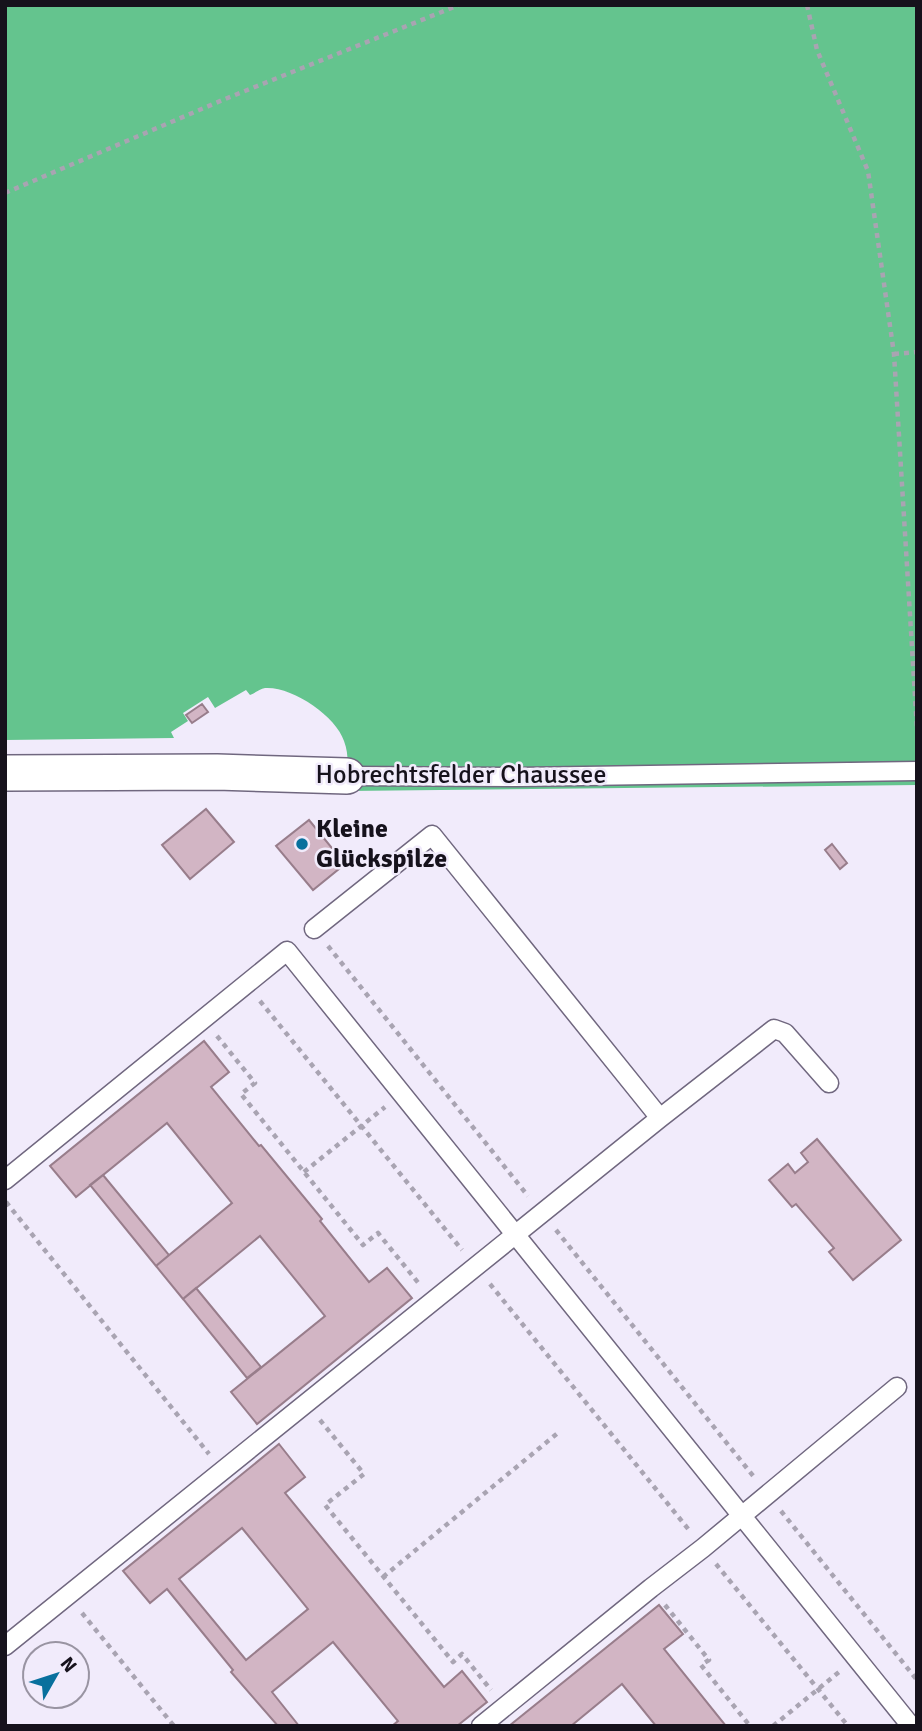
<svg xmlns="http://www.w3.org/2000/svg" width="922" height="1731" font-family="Signika,sans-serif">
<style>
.forest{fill:#64c48e}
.building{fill:#d2b5c4;stroke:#987d8b;stroke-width:2;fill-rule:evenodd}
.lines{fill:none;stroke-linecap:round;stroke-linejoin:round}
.lane-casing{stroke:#70677f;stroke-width:21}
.street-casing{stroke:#70677f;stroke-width:38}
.path{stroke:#a9a4b2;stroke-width:4.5;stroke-dasharray:5 5;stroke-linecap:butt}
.lane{stroke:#fff;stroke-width:18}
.street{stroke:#fff;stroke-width:35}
.poi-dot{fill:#08709d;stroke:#f1ebfb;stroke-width:2.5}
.labels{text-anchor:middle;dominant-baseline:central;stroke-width:5;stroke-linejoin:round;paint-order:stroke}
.street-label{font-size:26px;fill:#16121c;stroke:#f1ebfb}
.poi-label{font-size:26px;font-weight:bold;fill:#16121c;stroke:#f1ebfb;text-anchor:start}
</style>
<rect width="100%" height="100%" fill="#f1ebfb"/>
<!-- forest -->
<path class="forest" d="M5,5H917V785L347,791C347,775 350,756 344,741C336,716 292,686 265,688C260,689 255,693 250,695L246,690L215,708L208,697L183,713L188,721L171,732L174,738L5,740Z"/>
<!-- building -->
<path class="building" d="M202,704L208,712L192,723L186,715Z
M206,809L234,842L190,879L162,845Z
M309,820L345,864L313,890L276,846Z
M832,844L847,863L840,869L825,850Z
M204,1041L229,1072L211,1087L259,1146L261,1145L322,1219L320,1221L369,1282L387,1268L412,1298L257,1424L231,1392L325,1316L260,1236L183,1299L156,1266L232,1203L167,1123L76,1197L50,1166Z
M817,1139L901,1240L853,1280L829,1252L834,1248L796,1204L792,1207L769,1180L788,1164L795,1173L808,1162L801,1153Z
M103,1175L169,1255L156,1266L90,1185Z
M196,1288L261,1367L247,1378L183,1299Z
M279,1444L305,1477L285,1493L444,1687L462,1671L487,1702L457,1726H392L398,1721L333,1642L272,1692L299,1726H278L231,1672L233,1670L167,1589L150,1603L123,1571ZM242,1528L308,1609L246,1660L179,1579Z
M659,1605L683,1634L664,1649L726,1726H656L622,1684L571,1726H509Z"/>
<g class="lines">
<!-- lane casing -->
<g class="lane-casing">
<path id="lane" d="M347,776L518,777L917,771
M314,929L432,835L660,1118
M5,1180L287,951L911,1726
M5,1646L660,1118L774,1029L785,1033L829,1083
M481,1726L651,1588L703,1548L897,1387"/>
</g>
<!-- street casing -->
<g class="street-casing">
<path id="street" d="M5,773L217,772L347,776"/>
</g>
<!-- path -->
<path class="path" d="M807,5L817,50L868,171L894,354L917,729
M5,193L225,99L459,5
M894,354L917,352
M328,946L528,1196
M260,1001L462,1250
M217,1036L255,1083L241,1094L363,1245L378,1233L420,1285
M304,1172L385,1107
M6,1202L209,1454
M556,1230L754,1477
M490,1284L689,1530
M320,1420L364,1474L325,1505L453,1662L462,1654L491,1690
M781,1511L917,1680
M716,1564L848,1726
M383,1577L559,1432
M665,1605L709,1660L701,1665L750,1726
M82,1613L174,1726
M773,1726L839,1672"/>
<!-- lane -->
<use href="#lane" class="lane"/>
<!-- street -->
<use href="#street" class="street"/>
</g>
<!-- markers -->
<circle class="poi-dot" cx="302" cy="844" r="7"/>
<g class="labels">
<!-- street labels -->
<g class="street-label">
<text x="461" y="775">Hobrechtsfelder Chaussee</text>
</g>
<!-- poi labels -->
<g class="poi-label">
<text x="316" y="829">Kleine<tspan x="316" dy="30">Glückspilze</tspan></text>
</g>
</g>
<!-- border -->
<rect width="922" height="1731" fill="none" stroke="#16121c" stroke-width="14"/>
<!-- north arrow -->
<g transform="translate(56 1675) rotate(51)"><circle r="33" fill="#f1ebfb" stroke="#9994a2" stroke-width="2"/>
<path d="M0-5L12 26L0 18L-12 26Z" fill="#08709d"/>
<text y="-10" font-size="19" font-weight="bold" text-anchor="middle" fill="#16121c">N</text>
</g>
</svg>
